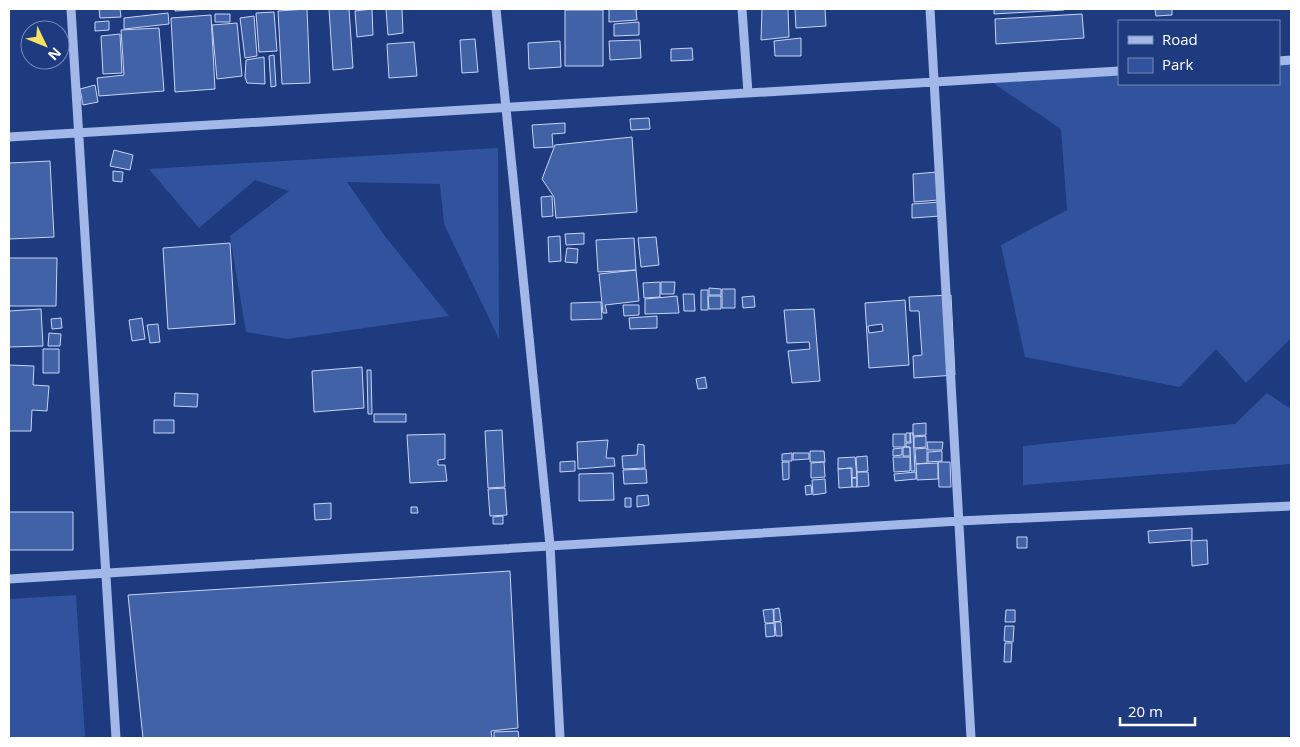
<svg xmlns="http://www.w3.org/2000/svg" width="1300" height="747" font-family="'Open Sans',sans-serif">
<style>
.green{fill:#31539e}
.building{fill:#4262a7;stroke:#c6d5f6;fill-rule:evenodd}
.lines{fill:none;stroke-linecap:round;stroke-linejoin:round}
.minor{stroke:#a2b8e9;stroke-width:9}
</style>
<rect width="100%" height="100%" fill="#1e3b80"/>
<!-- green -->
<path class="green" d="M1291,56V338L1246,383L1216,349L1180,387L1025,357L1001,245L1067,210L1061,129L990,81L1119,70V84H1279V57Z
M498,148L499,339L444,224L440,184L347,182L384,235L449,316L287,339L246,332L230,236L289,191L255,180L199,228L149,169Z
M1267,393L1291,409V464L1023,485V446L1235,424Z
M76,595L85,738H9V599Z"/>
<!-- building -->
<path class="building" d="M99,9H120L121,17L100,18Z
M175,9H207L175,11Z
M307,9L310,83L282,84L278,11Z
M329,9H349L353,68L333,70Z
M372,9L373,35L357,37L355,11Z
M386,9H402L403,33L388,35Z
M609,9H636L637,20L609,22Z
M762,9H788L789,37L761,40Z
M795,9H825L826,26L796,28Z
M994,9H1064V10L994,14Z
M1155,9H1172V15L1156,16Z
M565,10H603V66H565Z
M274,12L277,51L259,52L256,13Z
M168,13L169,24L124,29V18Z
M215,14H230V22H215Z
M1082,14L1084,38L996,44L995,19Z
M211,15L215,89L175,92L171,18Z
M254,16L257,56L245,58L240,18Z
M109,21V30L95,31V22Z
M639,22V35L614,36V24Z
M237,23L242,76L217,79L212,25Z
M159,28L164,91L99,96L97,78L124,75L121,30Z
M120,34L122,73L103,74L101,36Z
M801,38V56H775L774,41Z
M475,39L478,72L462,73L460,40Z
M640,40L641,58L610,60L609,41Z
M560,41L561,67L529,69L528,43Z
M414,42L417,76L389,78L387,44Z
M692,48L693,60L671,61V49Z
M274,55L276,86L271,87L269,56Z
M264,57L265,84L247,83L245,77L246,60Z
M95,85L98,102L83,105L80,89Z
M649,118L650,129L631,130L630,119Z
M565,123V133L552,134L553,147L534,148L532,125Z
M632,137L637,212L556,218L554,197L542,179L555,145Z
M114,150L133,155L130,170L110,166Z
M50,161L54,237L9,239V163Z
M113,171L123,172L122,182L113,181Z
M937,172L938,200L914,202L913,174Z
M552,196L553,216L542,217L541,197Z
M940,202L941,216L912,218V204Z
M584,233V244L566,245L565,234Z
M560,236L561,261L549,262L548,237Z
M656,237L659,265L641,267L638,238Z
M634,238L636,270L598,272L596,240Z
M230,243L235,324L168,329L163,248Z
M567,248L578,249L577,263L565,262Z
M9,258H57L56,306H9Z
M636,270L639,301L605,305L607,313H603L599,274Z
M660,282V297L644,298L643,283Z
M661,282H675L674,294H661Z
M709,288L721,289V295H709Z
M722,289H735V308H722Z
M701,290H708V310H701Z
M683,294H694L695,311H684Z
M951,295L955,375L914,378L913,356L922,355L919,311H910L909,297Z
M677,296L679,313L645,314V299Z
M708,296H721V309H709Z
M754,296L755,307L743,308L742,297Z
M905,300L909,365L869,368L865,303ZM882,324L883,331L869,333L868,326Z
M601,302L602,319L571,320V303Z
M623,305H639V315L624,316Z
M41,309L43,346L9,347V311Z
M814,309L820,381L792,383L788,351L810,349L809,342L787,343L784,310Z
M657,316V328L630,329L629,318Z
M61,318L62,328L52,329L51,319Z
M142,318L145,339L132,341L129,320Z
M158,324L160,342L150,343L147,325Z
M49,333L61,334L60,346H48Z
M43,349H59V373H43Z
M9,365L34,366L33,385L49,386L47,411L32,410L31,431H9Z
M362,367L364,408L314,412L312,371Z
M367,370H371L372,414H368Z
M705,377L707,388L698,389L696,379Z
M175,393L198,394L197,407L174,406Z
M374,414H406V422H374Z
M154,420H174V433H154Z
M926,423V435L913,436V424Z
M502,430L505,487L488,488L485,431Z
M906,433H910V442H906Z
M910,433H913L915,471H911L910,447H906V443H911Z
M445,434V459L438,460V465H445L447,481L410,483L407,435Z
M893,434H905V447H893Z
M926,436V447L914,448V437Z
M608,440L606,458H614L615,466L578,469L577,442Z
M927,442H943L942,450H928Z
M638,444L644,445L645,468L623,469L622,456L637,455Z
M903,447H910V456H903Z
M902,448V455L893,456V449Z
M927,448V463L916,464L915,449Z
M810,451H824L825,462H810Z
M942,451V461L928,462V452Z
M792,453V461H782V454Z
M793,453H809V459L793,460Z
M867,456L868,471L857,472L856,457Z
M855,457L857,477L852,478V468L838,469V458Z
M893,457H910V471L894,472Z
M575,461V471L560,472V462Z
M782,462H789V479L783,480Z
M824,462L825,477L811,478V463Z
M938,462H950L951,487H939Z
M938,463V479L917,480L916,464Z
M851,468L852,487L839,488L838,469Z
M646,469L647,483L624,484L623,470Z
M857,472H868L869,486L857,487Z
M916,472V479L895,481L894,474Z
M613,473L614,500L579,501V474Z
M852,478H857V487H852Z
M825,479L826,493L813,495L812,480Z
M811,485L812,494L806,495L805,486Z
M505,488L507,515L490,516L488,489Z
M648,495L649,505L637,507V496Z
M625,498H631V507H625Z
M331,503V519L315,520L314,504Z
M411,507H417L418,513H411Z
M9,512H73V550H9Z
M503,516V524H493V517Z
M1192,528V540L1149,543L1148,531Z
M1017,537H1027V548H1017Z
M1207,540L1208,564L1192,566L1191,541Z
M510,571L518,728L491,731L492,738H143L128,595Z
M779,608L781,621L774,622V609Z
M773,609L774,623H765L763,610Z
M1006,610H1015V622H1005Z
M775,622H781L782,636H776Z
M774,623L775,636L766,637L765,624Z
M1005,626H1014L1013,642L1004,641Z
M1005,643H1012L1011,662H1004Z
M518,731L519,738H494V732Z"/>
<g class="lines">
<!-- minor -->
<path class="minor" d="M71,9L116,738
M496,9L550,545L560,738
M742,9L748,93
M930,9L971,738
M1279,61L1291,60
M9,137L1119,71
M9,579L959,521L1291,506"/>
</g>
<!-- border -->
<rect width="1300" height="747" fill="none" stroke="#ffffff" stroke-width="20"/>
<!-- legend -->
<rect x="1118" y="20" width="162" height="65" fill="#1e3b80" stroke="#7889b3"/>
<rect x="1128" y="36" width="25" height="8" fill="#a2b8e9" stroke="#7889b3"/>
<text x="1162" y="45" font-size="15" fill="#ffffff">Road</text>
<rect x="1128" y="58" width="25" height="15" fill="#31539e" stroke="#7889b3"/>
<text x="1162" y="70" font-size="15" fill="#ffffff">Park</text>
<!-- north arrow -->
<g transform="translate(45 45) rotate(133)"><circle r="24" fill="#1e3b80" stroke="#7889b3"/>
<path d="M0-4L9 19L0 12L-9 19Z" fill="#f8e060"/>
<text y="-8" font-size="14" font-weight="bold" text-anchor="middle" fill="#ffffff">N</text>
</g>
<!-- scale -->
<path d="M1120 717v8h75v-8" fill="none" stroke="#ffffff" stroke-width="2.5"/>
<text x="1128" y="717" font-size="15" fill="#ffffff" stroke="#1e3b80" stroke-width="4" paint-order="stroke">20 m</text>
</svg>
